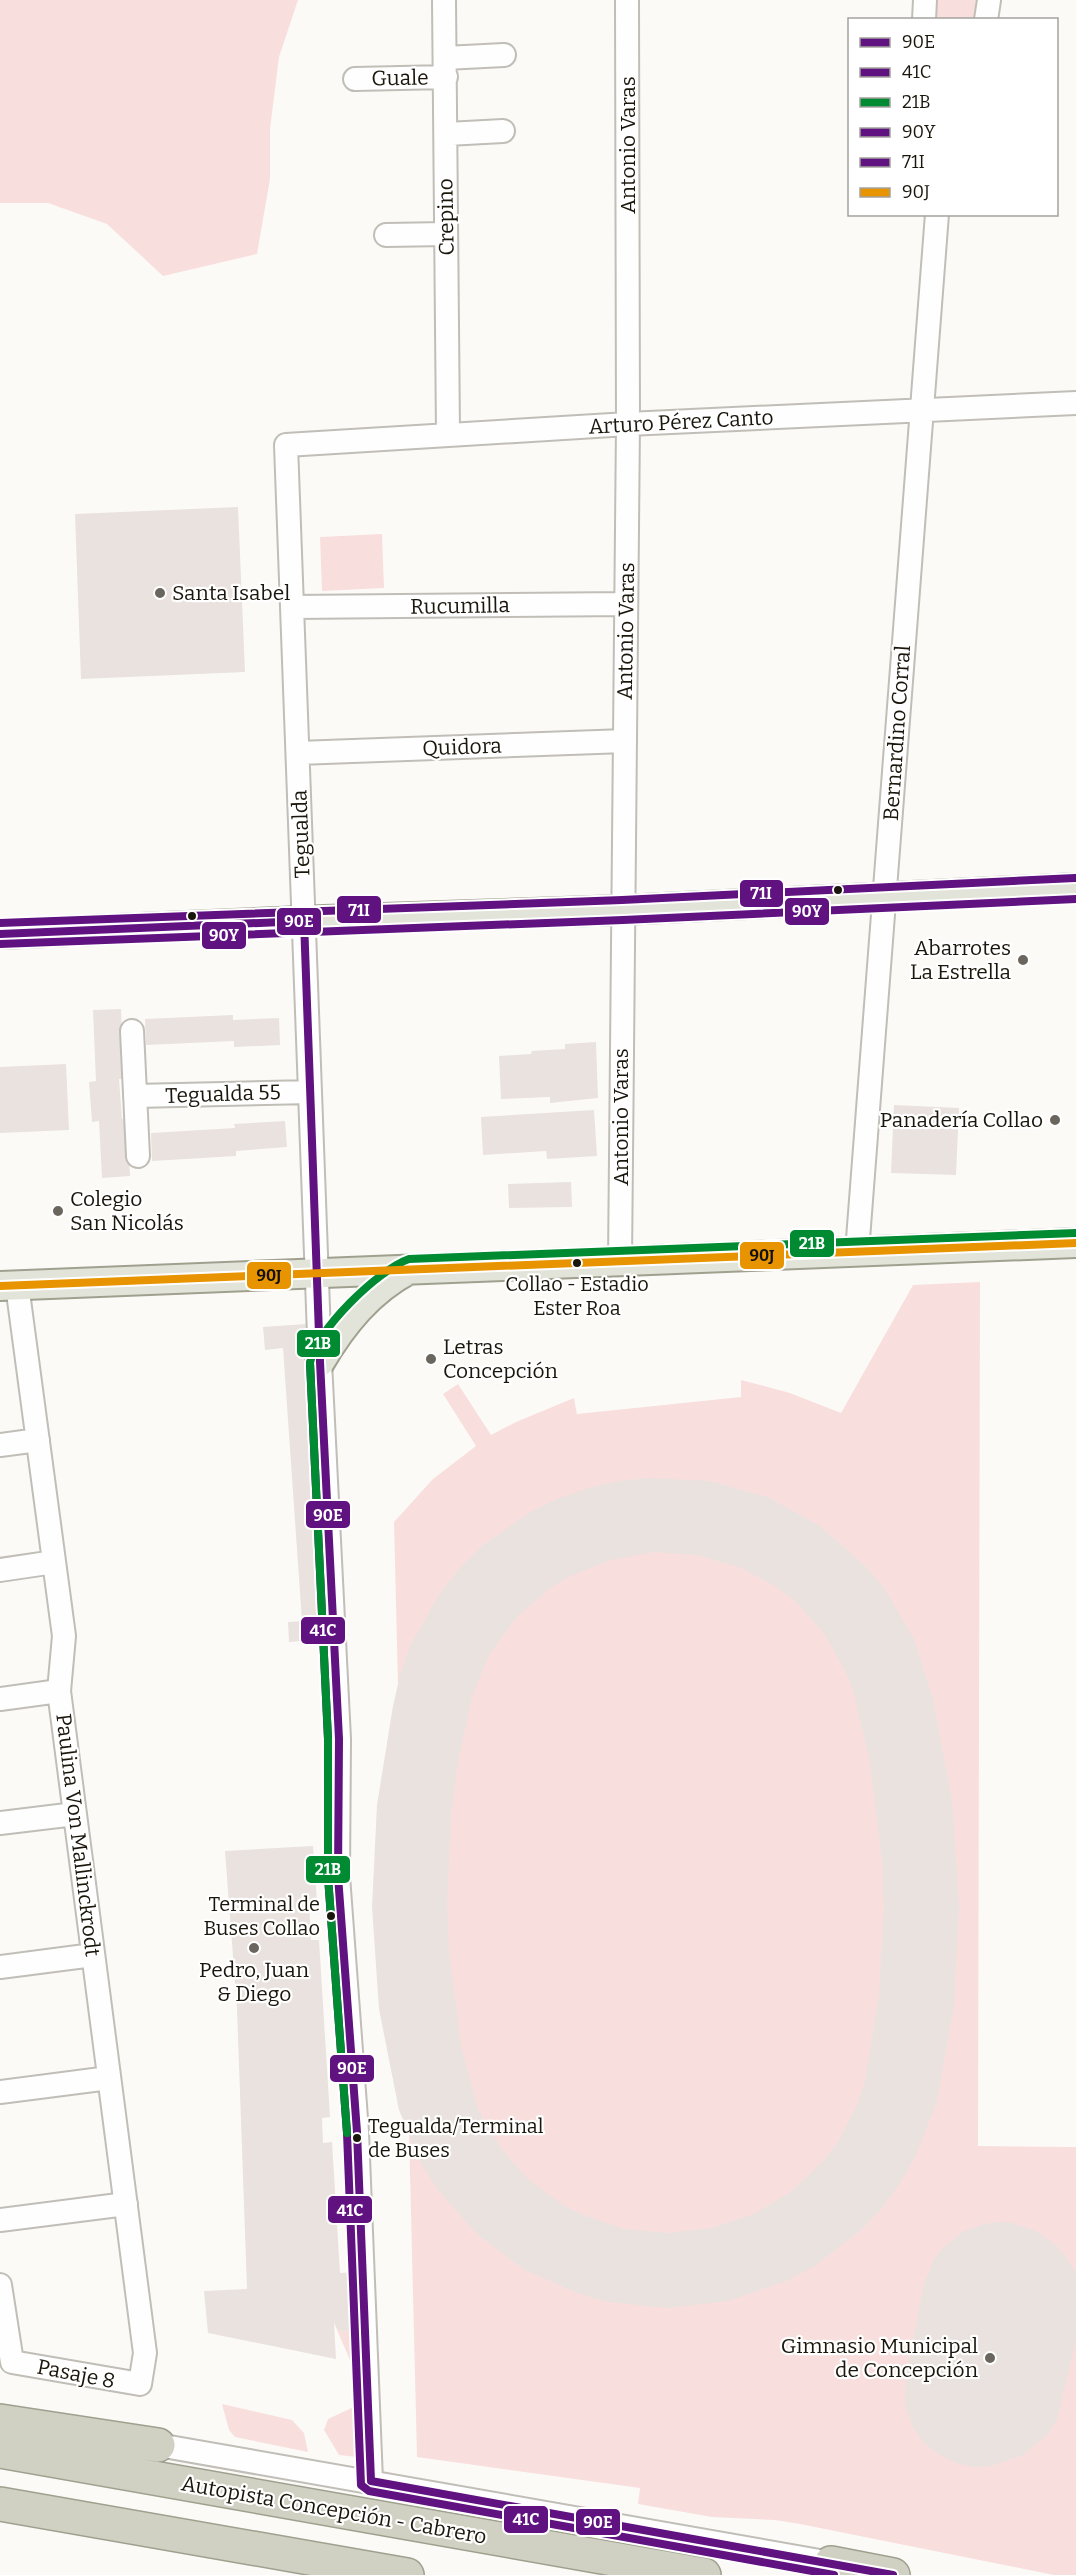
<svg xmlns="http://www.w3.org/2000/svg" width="1076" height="2575" font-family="Bitter,serif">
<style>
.green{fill:#f8dfdd}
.building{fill:#e9e2de;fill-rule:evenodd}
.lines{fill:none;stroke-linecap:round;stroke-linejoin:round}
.minor-casing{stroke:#c1beb7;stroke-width:26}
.major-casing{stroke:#a0a08f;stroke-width:32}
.highway-casing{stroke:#a0a08f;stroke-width:36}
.minor{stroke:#fffefe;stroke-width:22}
.major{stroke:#e2e4da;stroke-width:28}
.highway{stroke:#d0d1c2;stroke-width:33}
.bus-1-casing{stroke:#fff;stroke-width:12}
.bus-2-casing{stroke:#fff;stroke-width:12}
.bus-3-casing{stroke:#fff;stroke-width:12}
.bus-4-casing{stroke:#fff;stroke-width:12}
.bus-5-casing{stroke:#fff;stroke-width:12}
.bus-6-casing{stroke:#fff;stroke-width:12}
.bus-1{stroke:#5f1280;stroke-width:8}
.bus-2{stroke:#5f1280;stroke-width:8}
.bus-3{stroke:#008a32;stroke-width:8}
.bus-4{stroke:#5f1280;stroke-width:8}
.bus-5{stroke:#5f1280;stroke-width:8}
.bus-6{stroke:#e89401;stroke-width:8}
.poi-dot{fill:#6a665e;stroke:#fff;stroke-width:2}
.bus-dot{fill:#1b160c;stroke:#fff;stroke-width:2}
.labels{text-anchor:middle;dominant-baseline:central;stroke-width:4.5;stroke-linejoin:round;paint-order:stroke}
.bus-label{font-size:20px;fill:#1b160c;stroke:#fff}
.street-label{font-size:21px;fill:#1b160c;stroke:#fff}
.poi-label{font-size:21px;fill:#1b160c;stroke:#fff;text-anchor:start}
.line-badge{stroke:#fff;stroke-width:2}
.badge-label{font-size:16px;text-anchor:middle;font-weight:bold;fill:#fff}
.pale-badge-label{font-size:16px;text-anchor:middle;font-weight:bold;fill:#111}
</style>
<rect width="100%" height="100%" fill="#fcfaf7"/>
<!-- green -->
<path class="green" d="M0,0H298L279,57L270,129V179L257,254L163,276L107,224L48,203H0Z
M934,0H979L977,19L933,20Z
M382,534L384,588L322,591L320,537Z
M980,1282L978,2146L1076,2147V2575H1054L800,2524L775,2520L712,2517L638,2504L640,2488L417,2457L394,1522L433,1479L476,1446L443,1394L458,1384L491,1435L516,1422L574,1398L577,1414L741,1397V1380L790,1393L841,1413L913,1285Z
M334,2323L337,2329L344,2332L354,2327L366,2447L357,2457L339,2455L324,2430L328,2419L358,2405L356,2367H353Z
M222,2404L292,2420L304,2433L308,2452L235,2437L229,2430Z"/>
<!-- building -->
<path class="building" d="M238,507L245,672L81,679L75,514Z
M121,1009L124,1079H119L122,1119H127L130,1176L102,1178L99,1121L92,1122L89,1082L96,1081L93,1010Z
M233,1015V1020L279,1018L280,1045L234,1047V1041L146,1045L145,1019Z
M596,1042L598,1098L550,1103V1097L501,1099L499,1056L531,1054L532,1051L565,1049V1044Z
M66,1064L69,1130L0,1133V1067Z
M894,1105L959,1108L956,1175L891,1173Z
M594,1110L597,1156L547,1159L546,1151L483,1155L481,1117Z
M285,1121L287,1147L236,1151V1156L152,1161L151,1133L235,1128L234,1124Z
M571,1182L572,1207L509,1208L508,1184Z
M306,1324L328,1639L289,1642L288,1622L302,1621L283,1348L265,1350L263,1327Z
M650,1478L710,1481L767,1497L820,1526L864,1565L884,1588L914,1639L932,1696L952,1800L959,1906L954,2004L937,2101L915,2157L900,2183L882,2208L861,2230L813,2267L786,2281L728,2301L668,2308L609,2302L580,2294L525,2270L478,2235L438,2190L422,2165L399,2110L379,2009L372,1907L377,1805L393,1706L400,1675L410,1646L440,1593L460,1568L482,1546L532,1511L560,1498L589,1488L619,1481ZM654,1552L697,1555L739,1567L777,1587L794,1600L823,1632L845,1670L853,1690L870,1762L882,1859L884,1907L879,1996L865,2082L858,2103L838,2142L824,2160L792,2191L754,2214L712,2228L668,2233L624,2229L583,2215L563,2205L528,2179L500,2147L478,2109L461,2046L449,1952L447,1905L451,1813L457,1767L472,1696L489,1655L516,1618L549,1589L568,1577L610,1560Z
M313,1846L317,1902H309L311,1940H319L330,2117L322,2118L323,2143L332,2142L340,2273L353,2272L354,2327L344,2332L337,2329L334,2323L336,2359L208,2333L204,2291L247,2289L237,2009L225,1851Z
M1002,2222L1012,2223L1036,2231L1058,2247L1067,2259L1076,2273V2339L1057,2420L1047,2435L1023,2455L991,2466L975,2467L955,2463L938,2454L923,2442L912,2425L905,2404L906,2377L924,2284L934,2259L943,2248L962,2232L984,2224Z"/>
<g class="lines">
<!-- minor casing -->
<g class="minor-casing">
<path id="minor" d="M444,0L448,434
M924,20L925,0
M986,20L989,0
M445,58L504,55
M355,79L446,77
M447,134L503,131
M386,235L446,234
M293,607L626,604
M298,753L625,741
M132,1031L138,1156
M135,1096L310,1092
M857,1252L937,214
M620,1261L628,424L627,0
M0,1445L38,1440
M0,1570L54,1562
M0,1699L59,1691
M0,1823L75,1814
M0,1967L93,1955
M0,2092L109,2078
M0,2220L126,2204
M0,2285L12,2362L140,2384L145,2353L59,1691L64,1636L17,1285
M158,2445L831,2563
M371,2481L357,2132L338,1876L339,1739L320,1362L286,445L628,424L1076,403"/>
</g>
<!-- major casing -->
<g class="major-casing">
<path id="major" d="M0,934L324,920L622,910L1076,888
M0,1286L1076,1243
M320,1362C343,1323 369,1291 410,1269"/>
</g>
<!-- highway casing -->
<g class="highway-casing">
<path id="highway" d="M0,2421L158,2445
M0,2451L704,2575
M0,2504L407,2575
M831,2563L893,2575"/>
</g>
<!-- minor -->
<use href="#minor" class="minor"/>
<!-- major -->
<use href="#major" class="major"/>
<!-- highway -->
<use href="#highway" class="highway"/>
<!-- bus-1 casing -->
<g class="bus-1-casing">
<path id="bus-1" d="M0,934L304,921L320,1362L339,1739L338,1876L357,2132L371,2481L893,2575"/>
</g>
<!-- bus-2 casing -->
<g class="bus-2-casing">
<path id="bus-2" d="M310,1363L328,1739V1877L347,2133L361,2485L369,2491L834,2575"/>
</g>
<!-- bus-3 casing -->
<g class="bus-3-casing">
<path id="bus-3" d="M347,2133L328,1877V1739L310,1363C315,1331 378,1270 409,1259L1076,1233"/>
</g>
<!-- bus-4 casing -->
<g class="bus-4-casing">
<path id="bus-4" d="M0,944L623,920L1076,899"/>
</g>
<!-- bus-5 casing -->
<g class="bus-5-casing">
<path id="bus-5" d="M0,923L622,900L1075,878"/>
</g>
<!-- bus-6 casing -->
<g class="bus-6-casing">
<path id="bus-6" d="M0,1286L1076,1243"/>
</g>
<!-- bus-1 -->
<use href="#bus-1" class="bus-1"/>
<!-- bus-2 -->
<use href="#bus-2" class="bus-2"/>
<!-- bus-3 -->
<use href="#bus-3" class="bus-3"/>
<!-- bus-4 -->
<use href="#bus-4" class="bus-4"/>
<!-- bus-5 -->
<use href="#bus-5" class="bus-5"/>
<!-- bus-6 -->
<use href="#bus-6" class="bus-6"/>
</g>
<!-- markers -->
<g class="poi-dot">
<circle cx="160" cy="593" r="6"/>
<circle cx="1023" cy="960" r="6"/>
<circle cx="1055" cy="1120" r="6"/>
<circle cx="58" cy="1211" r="6"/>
<circle cx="431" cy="1359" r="6"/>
<circle cx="254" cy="1948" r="6"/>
<circle cx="990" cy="2358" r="6"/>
</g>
<g class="bus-dot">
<circle cx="838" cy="890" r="5"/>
<circle cx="192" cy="916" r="5"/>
<circle cx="577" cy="1263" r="5"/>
<circle cx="331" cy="1916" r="5"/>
<circle cx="357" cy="2138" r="5"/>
</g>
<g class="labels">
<!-- bus labels -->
<g class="bus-label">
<text x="577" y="1284">Collao - Estadio<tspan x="577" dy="24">Ester Roa</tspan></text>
<text x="320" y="1904" text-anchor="end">Terminal de<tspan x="320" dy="24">Buses Collao</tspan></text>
<text x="368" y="2126" text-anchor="start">Tegualda/Terminal<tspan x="368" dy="24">de Buses</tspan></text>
</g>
<!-- street labels -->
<g class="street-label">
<text transform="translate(400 78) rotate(-1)">Guale</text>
<text transform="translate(628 145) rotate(-90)">Antonio Varas</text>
<text transform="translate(446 217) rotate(-91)">Crepino</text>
<text transform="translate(681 422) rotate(-3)">Arturo Pérez Canto</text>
<text transform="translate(460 606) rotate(-1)">Rucumilla</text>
<text transform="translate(626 631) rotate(-89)">Antonio Varas</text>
<text transform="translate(897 733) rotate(-86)">Bernardino Corral</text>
<text transform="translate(462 747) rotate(-2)">Quidora</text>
<text transform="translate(301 834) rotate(-92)">Tegualda</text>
<text transform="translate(223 1094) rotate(-2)">Tegualda 55</text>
<text transform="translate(621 1117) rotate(-90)">Antonio Varas</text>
<text transform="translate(78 1835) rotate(83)">Paulina Von Mallinckrodt</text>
<text transform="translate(76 2374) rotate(11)">Pasaje 8</text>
<text transform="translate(334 2510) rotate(10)">Autopista Concepción - Cabrero</text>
</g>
<!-- poi labels -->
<g class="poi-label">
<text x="172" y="593">Santa Isabel</text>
<text x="1011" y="948" text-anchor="end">Abarrotes<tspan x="1011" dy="24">La Estrella</tspan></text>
<text x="1043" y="1120" text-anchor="end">Panadería Collao</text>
<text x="70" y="1199">Colegio<tspan x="70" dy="24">San Nicolás</tspan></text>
<text x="443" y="1347">Letras<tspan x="443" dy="24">Concepción</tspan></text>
<text x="254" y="1970" text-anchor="middle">Pedro, Juan<tspan x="254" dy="24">&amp; Diego</tspan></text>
<text x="978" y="2346" text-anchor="end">Gimnasio Municipal<tspan x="978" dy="24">de Concepción</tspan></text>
</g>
</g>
<g class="line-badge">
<rect x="739" y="879" width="45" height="29" rx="6" fill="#5f1280"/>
<rect x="336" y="895" width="46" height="29" rx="6" fill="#5f1280"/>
<rect x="784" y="897" width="46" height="29" rx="6" fill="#5f1280"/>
<rect x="276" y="907" width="46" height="29" rx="6" fill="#5f1280"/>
<rect x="201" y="921" width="46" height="29" rx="6" fill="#5f1280"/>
<rect x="789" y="1229" width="46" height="29" rx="6" fill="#008a32"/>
<rect x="739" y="1241" width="46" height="29" rx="6" fill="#e89401"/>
<rect x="246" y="1261" width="46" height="29" rx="6" fill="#e89401"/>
<rect x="296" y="1329" width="45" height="29" rx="6" fill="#008a32"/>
<rect x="305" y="1500" width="46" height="29" rx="6" fill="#5f1280"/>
<rect x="300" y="1616" width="46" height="29" rx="6" fill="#5f1280"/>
<rect x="305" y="1855" width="46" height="29" rx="6" fill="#008a32"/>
<rect x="329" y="2054" width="46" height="29" rx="6" fill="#5f1280"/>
<rect x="327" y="2195" width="46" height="29" rx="6" fill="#5f1280"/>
<rect x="503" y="2505" width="46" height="29" rx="6" fill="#5f1280"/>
<rect x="575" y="2508" width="46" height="28" rx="6" fill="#5f1280"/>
</g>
<g class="badge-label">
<text x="761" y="899">71I</text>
<text x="359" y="916">71I</text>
<text x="807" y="917">90Y</text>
<text x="299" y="927">90E</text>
<text x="224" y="941">90Y</text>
<text x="812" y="1249">21B</text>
<text x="318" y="1349">21B</text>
<text x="328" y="1521">90E</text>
<text x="323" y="1636">41C</text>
<text x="328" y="1875">21B</text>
<text x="352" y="2074">90E</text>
<text x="350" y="2216">41C</text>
<text x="526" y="2525">41C</text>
<text x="598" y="2528">90E</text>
</g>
<g class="pale-badge-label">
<text x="762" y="1261">90J</text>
<text x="269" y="1281">90J</text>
</g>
<!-- legend -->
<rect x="848" y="18" width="210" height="198" fill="#ffffff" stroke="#a4a29e" stroke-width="1.5"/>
<rect x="860" y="38" width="30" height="9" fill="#5f1280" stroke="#a4a29e" stroke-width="1.5"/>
<text x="902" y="48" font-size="18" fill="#1b160c">90E</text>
<rect x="860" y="68" width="30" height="9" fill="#5f1280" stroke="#a4a29e" stroke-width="1.5"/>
<text x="902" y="78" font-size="18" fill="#1b160c">41C</text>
<rect x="860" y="98" width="30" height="9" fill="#008a32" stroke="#a4a29e" stroke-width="1.5"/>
<text x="902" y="108" font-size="18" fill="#1b160c">21B</text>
<rect x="860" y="128" width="30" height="9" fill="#5f1280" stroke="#a4a29e" stroke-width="1.5"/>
<text x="902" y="138" font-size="18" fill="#1b160c">90Y</text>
<rect x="860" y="158" width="30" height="9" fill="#5f1280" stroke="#a4a29e" stroke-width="1.5"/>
<text x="902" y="168" font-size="18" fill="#1b160c">71I</text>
<rect x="860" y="188" width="30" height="9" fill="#e89401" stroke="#a4a29e" stroke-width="1.5"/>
<text x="902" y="198" font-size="18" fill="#1b160c">90J</text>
</svg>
